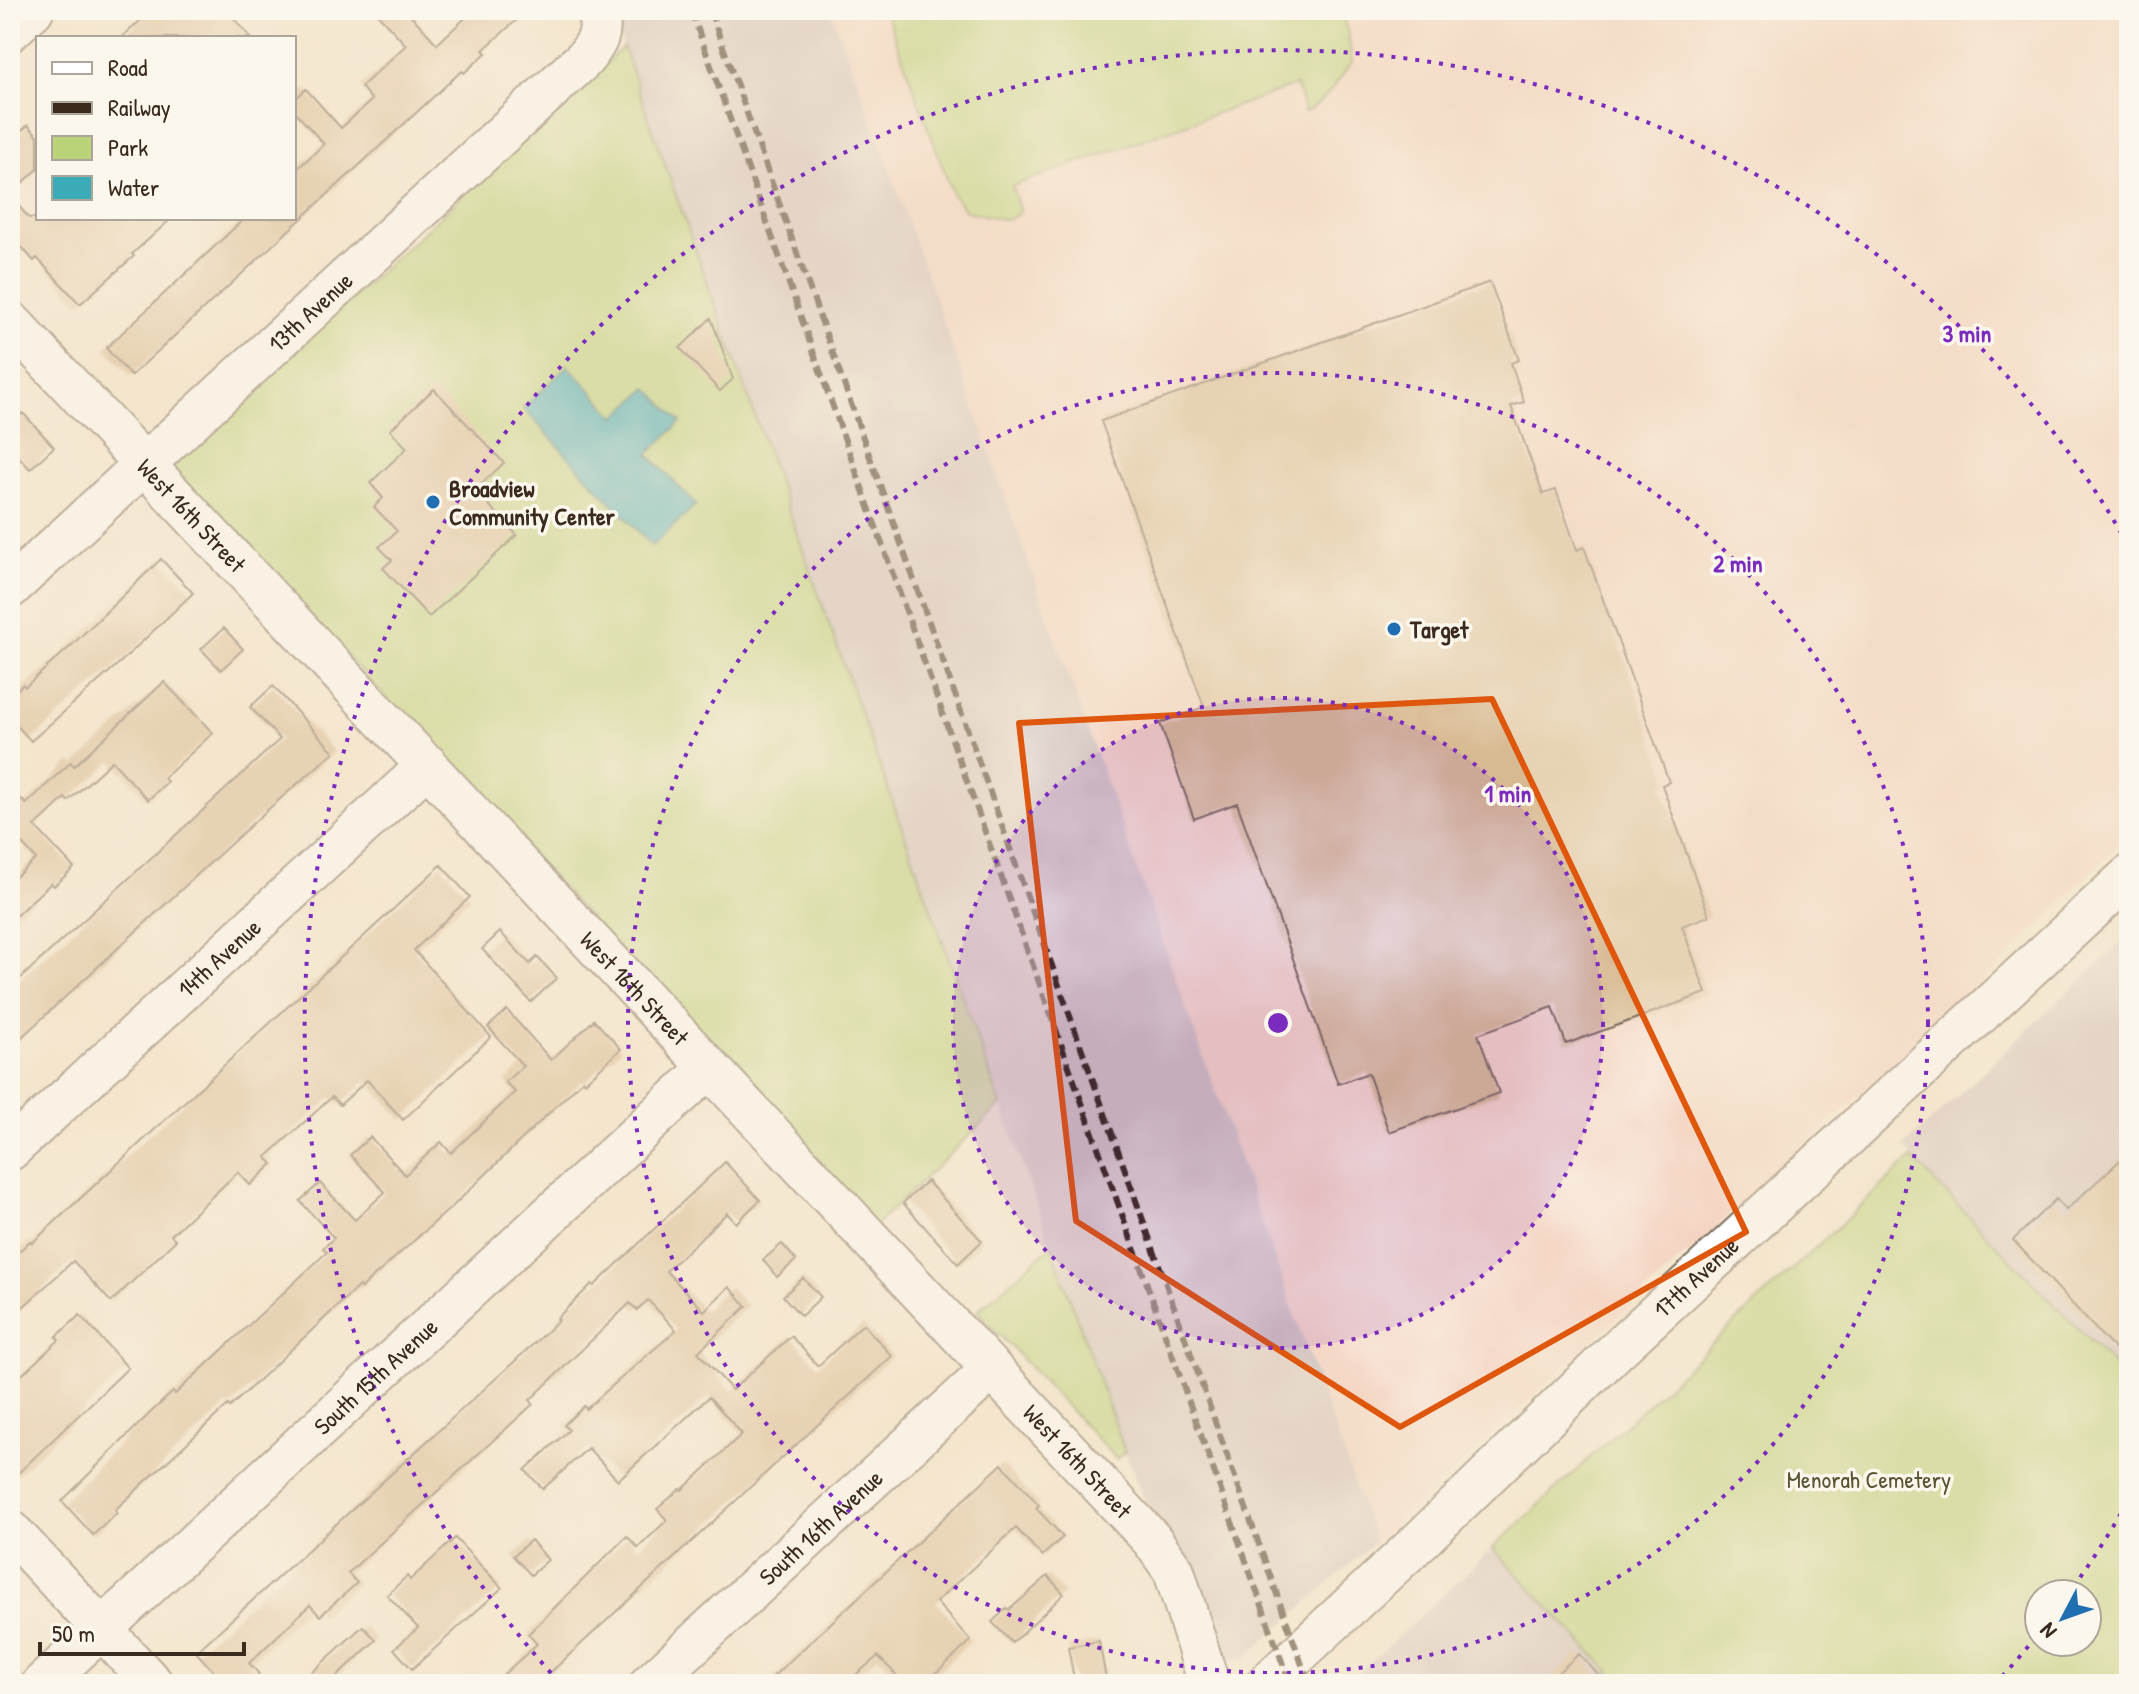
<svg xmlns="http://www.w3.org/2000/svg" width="2139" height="1694" font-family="'Patrick Hand',sans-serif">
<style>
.built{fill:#f4d3c1}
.industrial{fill:#d0c0bc}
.green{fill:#bad378;stroke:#7a7e4b;stroke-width:2;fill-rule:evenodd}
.water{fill:#3babb8;stroke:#3b6a6b;stroke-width:2}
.building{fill:#d8ba92}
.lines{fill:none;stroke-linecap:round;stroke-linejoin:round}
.minor-casing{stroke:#7c6c5b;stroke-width:44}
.minor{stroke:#fff;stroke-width:40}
.rail{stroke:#3b2a1e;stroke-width:6;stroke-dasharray:12 6;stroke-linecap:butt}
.marked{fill:none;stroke:#df570d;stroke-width:6;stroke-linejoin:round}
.ring{fill:none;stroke:#7b2cbf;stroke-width:4;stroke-dasharray:4 8}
.poi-dot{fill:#1f6fb2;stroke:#fbf7ec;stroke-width:3}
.labels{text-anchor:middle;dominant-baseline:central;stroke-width:7;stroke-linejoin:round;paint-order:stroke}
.street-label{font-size:24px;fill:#3b2a1e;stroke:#fbf7ec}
.poi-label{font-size:24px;font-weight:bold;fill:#3b2a1e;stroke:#fbf7ec;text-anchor:start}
.park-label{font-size:24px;fill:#5b5434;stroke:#fbf7ec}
.centre{fill:#7b2cbf;stroke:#fbf7ec;stroke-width:4}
.ring-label{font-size:24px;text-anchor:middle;font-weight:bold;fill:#7b2cbf;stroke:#fbf7ec;stroke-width:7;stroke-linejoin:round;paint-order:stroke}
</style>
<rect width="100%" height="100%" fill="#fbf7ec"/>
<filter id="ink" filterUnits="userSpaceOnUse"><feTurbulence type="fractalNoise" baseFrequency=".0125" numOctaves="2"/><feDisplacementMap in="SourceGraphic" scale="16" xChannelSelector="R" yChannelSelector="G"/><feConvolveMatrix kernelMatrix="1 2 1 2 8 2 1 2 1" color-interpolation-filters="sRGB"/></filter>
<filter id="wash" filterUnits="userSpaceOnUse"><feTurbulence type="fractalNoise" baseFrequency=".006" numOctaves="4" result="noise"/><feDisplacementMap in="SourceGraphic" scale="32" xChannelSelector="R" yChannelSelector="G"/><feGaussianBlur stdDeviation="1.8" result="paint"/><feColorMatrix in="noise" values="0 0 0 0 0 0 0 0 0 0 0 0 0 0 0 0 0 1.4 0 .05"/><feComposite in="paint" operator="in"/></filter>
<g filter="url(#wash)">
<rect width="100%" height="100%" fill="#f4e6cd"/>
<!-- built -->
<path class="built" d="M830,10H2129V833L2004,961L1375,1542L863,94Z"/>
<!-- industrial -->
<path class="industrial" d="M610,10H830L863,94L1375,1542L1244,1659H1228L1218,1653L1153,1522L1125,1452Z
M2129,935V1381L1903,1147Z
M1493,1548L1621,1684H1347Z"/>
<!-- green -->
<path class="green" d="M885,10H1340L1348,33L1352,62C1338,80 1326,102 1305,112L1296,85L1012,186L1020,213L1007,220L966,211L953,195Z
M623,47L1001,1105L875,1226L171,466Z
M1912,1158L2129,1381V1684H1621L1493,1548ZM2087,1594V1642H2039V1594Z
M1051,1246L1125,1452L1116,1459L977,1311Z"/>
<!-- water -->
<path class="water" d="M568,366L616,417L648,388L681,422L648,454L696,505L652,546L523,408Z"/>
<g id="blocks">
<!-- building -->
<path class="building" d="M152,10H227L251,38H121Z
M374,10H406L437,44L474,10H528L483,50L486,53L464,73L462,71L456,76L131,376L106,348L245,218H294V172L324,144L294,111V100L306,89L341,128L372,100L361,87L406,45Z
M28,125L38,136V169L10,195V136H16Z
M10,196L29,218H172L132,254L134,256L80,304L37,258L34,261L10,234Z
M1490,282L1519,360L1511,363L1524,402L1511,406L1543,494L1556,490L1577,550L1584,547L1669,782L1662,785L1709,916L1682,926L1706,993L1566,1044L1553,1007L1478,1034L1499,1093L1389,1132L1368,1073L1338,1084L1237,803L1194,819L1160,723L1204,707L1101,421Z
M711,318L733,379L720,391L680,348Z
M434,389L504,463L475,490L517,535L429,617L383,568L392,560L379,547L397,531L374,507L383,498L370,483L407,448L390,430Z
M23,413L54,447L30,469L10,447V424Z
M161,559L193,593L125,658L31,741L10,718V697L23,684L25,687L73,644Z
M224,628L243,649L221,670L201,649Z
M164,682L213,733L164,778L167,782L148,800L112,761L68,801L65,798L35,826L74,868L54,886L51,883L10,921V882L36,859L10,831V810L21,799L26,804L71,762L74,766Z
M273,686L334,752L264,813L10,1048V988L280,739L250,707Z
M441,865L470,897L414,950L491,1037L403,1120L367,1080L340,1105L332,1097L266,1157L273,1164L250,1185L238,1172L171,1235L176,1240L111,1302L73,1261L10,1319V1260L30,1241L32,1243Z
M500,932L530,964L537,957L557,978L531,1002L482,949Z
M507,1010L551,1060L594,1020L621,1049L585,1082L583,1080L454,1205L361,1288L359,1286L230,1407L228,1405L115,1510L117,1513L93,1535L62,1501L149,1414L173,1392L175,1394L327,1252L323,1248L334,1238L300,1201L320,1183L355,1220L385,1192L350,1155L370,1137L405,1175L441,1142L451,1153L515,1092L505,1082L523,1066L488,1027Z
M2129,1152V1365L2013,1240L2056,1199L2066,1210Z
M725,1162L760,1200L736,1223L727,1213L666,1271L704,1311L729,1287L747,1306L698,1352L732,1390L791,1336L818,1366L863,1324L892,1356L538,1684H493L537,1644L528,1634L627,1536L638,1548L667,1520L657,1509L680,1489L682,1490L742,1434L709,1397L618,1480L588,1448L543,1489L525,1470L569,1430L564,1425L584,1406L586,1409L676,1330L648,1300L637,1310L630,1303L530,1400L533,1404L348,1573L357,1583L320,1616L310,1605L249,1663L259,1674L249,1684H225L196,1652L515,1361L559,1320L557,1318L592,1284L594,1286Z
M927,1181L982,1241L958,1264L903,1203Z
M782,1244L796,1260L777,1277L763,1260Z
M803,1278L821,1297L801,1316L783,1296Z
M80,1315L128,1368L10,1481V1386L59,1340L56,1337Z
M1002,1464L1039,1505L1036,1508L1063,1537L1042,1556L1016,1528L936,1602L971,1641L933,1676L925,1684H905L878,1656L845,1684H765Z
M455,1538L502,1588L412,1669L394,1649L418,1628L387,1595L407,1576L410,1580Z
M531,1540L548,1560L531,1575L513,1556Z
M1048,1576L1064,1594L1012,1643L992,1622L1007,1608L1009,1610Z
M363,1626L376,1640L329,1684H299Z
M1099,1641L1107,1684H1075L1068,1647Z
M1579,1654L1607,1684H1545Z"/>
</g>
</g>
<g filter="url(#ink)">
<use href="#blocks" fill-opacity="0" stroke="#7c6c5b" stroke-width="2"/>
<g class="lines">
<!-- minor casing -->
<g class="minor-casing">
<g id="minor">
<path d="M10,31L33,10"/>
<path id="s1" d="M10,321L1152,1540L1174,1571L1209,1684"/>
<path id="s2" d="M10,588L583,60C597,44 605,31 596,10"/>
<path id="s3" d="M10,1150L428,765"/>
<path d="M10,1530L153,1684"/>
<path id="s4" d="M42,1684L709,1068"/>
<path id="s5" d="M650,1684L992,1369"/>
<path id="s6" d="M1266,1684L1423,1538L1619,1348L2129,876"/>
</g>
</g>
<!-- minor -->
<use href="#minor" class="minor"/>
<!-- rail -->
<path class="rail" d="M691,10L1290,1684
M710,10L1309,1684"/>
</g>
</g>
<!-- marked area -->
<path d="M0 0H2139V1694H0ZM1492,699L1746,1232L1400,1427L1076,1221L1019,723Z" fill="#f4e6cd" fill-opacity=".55" fill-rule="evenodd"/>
<path class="marked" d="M1492,699L1746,1232L1400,1427L1076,1221L1019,723Z"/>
<!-- distance rings -->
<circle cx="1278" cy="1023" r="325" fill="#7b2cbf" fill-opacity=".12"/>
<g class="ring">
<circle cx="1278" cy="1023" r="325"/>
<circle cx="1278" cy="1023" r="650"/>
<path d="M2127 1503A975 975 0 0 1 2072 1589M2036 1637A975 975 0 0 1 1997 1682M559 1682A975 975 0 1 1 2127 543"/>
</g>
<!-- markers -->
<g class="poi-dot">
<circle cx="433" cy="502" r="8"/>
<circle cx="1394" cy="629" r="8"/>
</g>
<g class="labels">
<!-- street labels -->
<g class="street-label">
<text stroke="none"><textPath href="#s2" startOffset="408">13th Avenue</textPath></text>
<text stroke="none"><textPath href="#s1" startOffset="266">West 16th Street</textPath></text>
<text stroke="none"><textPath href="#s3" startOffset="284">14th Avenue</textPath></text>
<text stroke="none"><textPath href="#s1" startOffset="914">West 16th Street</textPath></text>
<text stroke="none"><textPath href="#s6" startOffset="592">17th Avenue</textPath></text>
<text stroke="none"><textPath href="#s4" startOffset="454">South 15th Avenue</textPath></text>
<text stroke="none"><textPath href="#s1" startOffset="1562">West 16th Street</textPath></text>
<text stroke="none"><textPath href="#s5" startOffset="232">South 16th Avenue</textPath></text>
</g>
<!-- poi labels -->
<g class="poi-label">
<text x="449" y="488">Broadview<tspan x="449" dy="28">Community Center</tspan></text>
<text x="1410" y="629">Target</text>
</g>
<!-- park labels -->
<g class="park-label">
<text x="1869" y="1479">Menorah Cemetery</text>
</g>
</g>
<circle cx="1278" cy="1023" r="12" class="centre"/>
<g class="ring-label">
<text x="1967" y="342">3 min</text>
<text x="1738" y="572">2 min</text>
<text x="1508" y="802">1 min</text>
</g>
<!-- margin -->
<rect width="2139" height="1694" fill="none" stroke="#fbf7ec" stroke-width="40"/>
<!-- legend -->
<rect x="36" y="36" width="260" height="184" fill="#fbf7ec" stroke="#aea59a" stroke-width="2"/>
<rect x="52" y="62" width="40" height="12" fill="#ffffff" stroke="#aea59a" stroke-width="2"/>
<text x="108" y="76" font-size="24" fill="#3b2a1e">Road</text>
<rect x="52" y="102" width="40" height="12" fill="#3b2a1e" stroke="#aea59a" stroke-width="2"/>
<text x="108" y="116" font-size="24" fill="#3b2a1e">Railway</text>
<rect x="52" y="136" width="40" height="24" fill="#bad378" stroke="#aea59a" stroke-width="2"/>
<text x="108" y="156" font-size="24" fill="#3b2a1e">Park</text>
<rect x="52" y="176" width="40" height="24" fill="#3babb8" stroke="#aea59a" stroke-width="2"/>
<text x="108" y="196" font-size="24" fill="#3b2a1e">Water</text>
<!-- north arrow -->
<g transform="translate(2063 1618) rotate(229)"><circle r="38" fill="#fbf7ec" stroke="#aea59a" stroke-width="2"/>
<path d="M0-6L14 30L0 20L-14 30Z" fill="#1f6fb2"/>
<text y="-12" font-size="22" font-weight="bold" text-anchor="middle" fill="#3b2a1e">N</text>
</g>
<!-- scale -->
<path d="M40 1642v12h204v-12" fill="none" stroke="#3b2a1e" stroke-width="4"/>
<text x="52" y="1642" font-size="24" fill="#3b2a1e" stroke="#fbf7ec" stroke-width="6" paint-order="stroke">50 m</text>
</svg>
